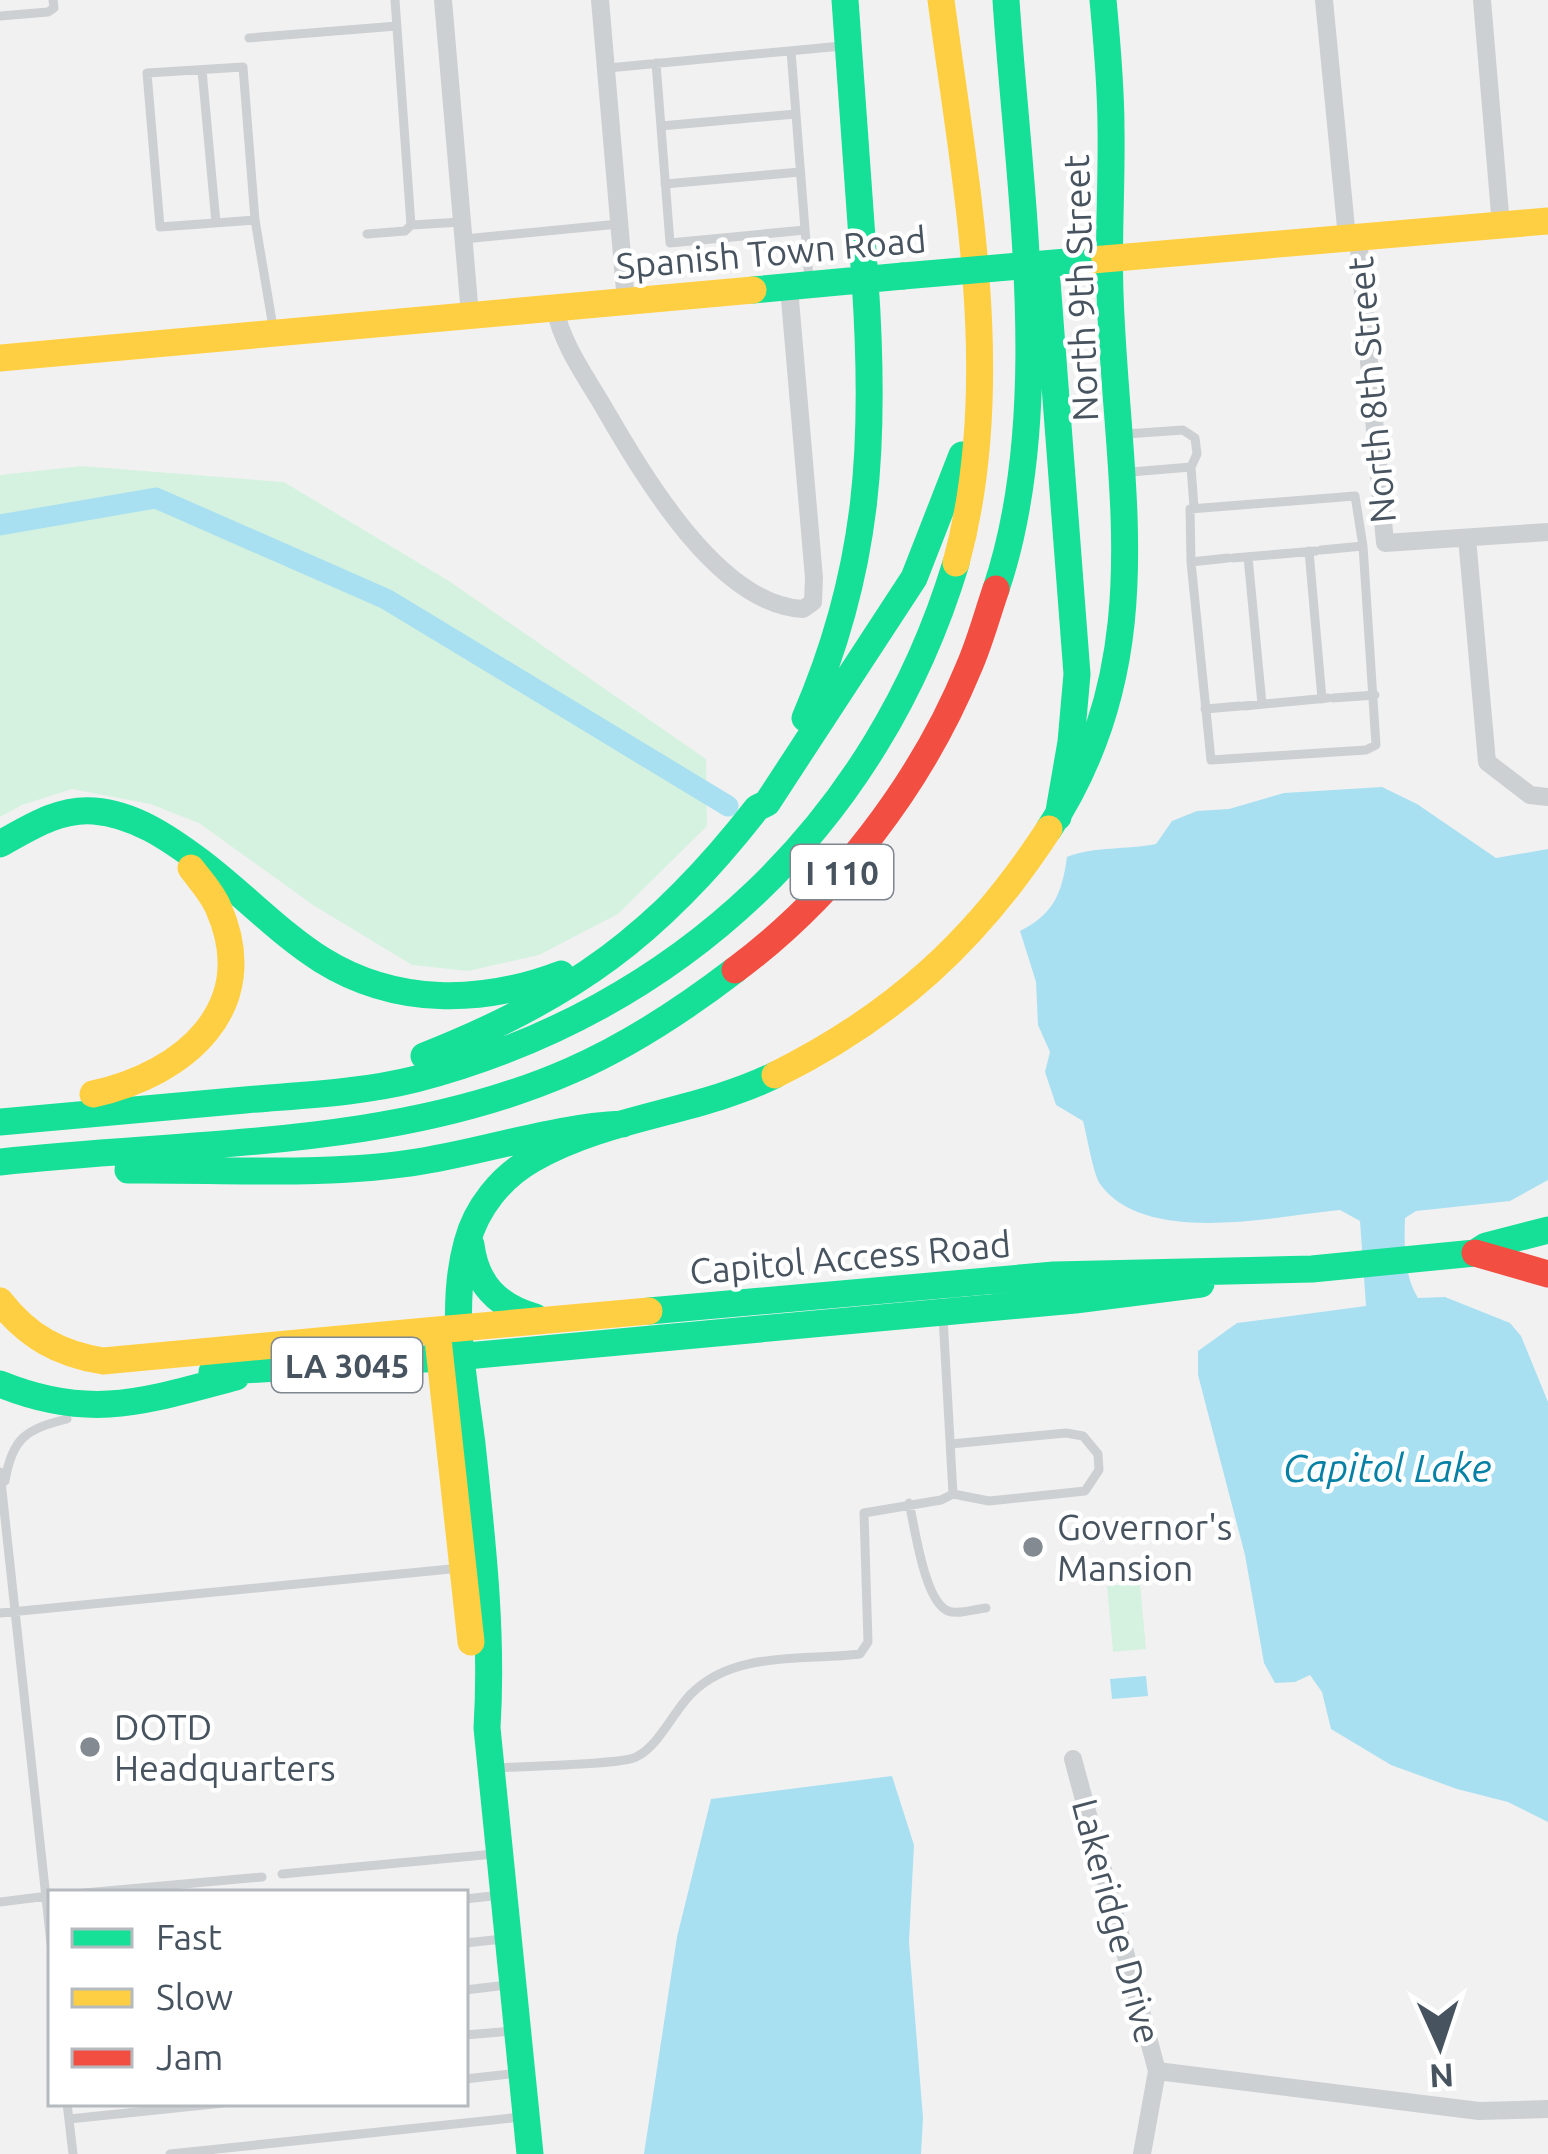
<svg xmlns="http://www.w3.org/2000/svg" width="1548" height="2154" font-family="Ubuntu,sans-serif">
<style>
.green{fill:#d5f2e0}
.water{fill:#a8e0f1}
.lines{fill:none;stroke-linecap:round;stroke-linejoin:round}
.canal{stroke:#a8e0f1;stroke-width:21}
.lane{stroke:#cdd0d2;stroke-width:9}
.street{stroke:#cdd0d2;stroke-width:18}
.fast{stroke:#16e098;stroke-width:27}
.slow{stroke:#ffcf43;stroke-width:27}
.jam{stroke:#f24e42;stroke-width:27}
.fast-bridge{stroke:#16e098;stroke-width:27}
.poi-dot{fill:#838a92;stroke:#fff;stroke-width:4.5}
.labels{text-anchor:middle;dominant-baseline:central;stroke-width:9;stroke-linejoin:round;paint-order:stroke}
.shield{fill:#fff;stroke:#7e878f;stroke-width:3}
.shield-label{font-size:33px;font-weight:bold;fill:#47535f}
.street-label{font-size:36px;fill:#47535f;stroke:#fff}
.poi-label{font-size:36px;fill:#47535f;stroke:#fff;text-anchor:start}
.water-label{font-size:39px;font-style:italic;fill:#0680a5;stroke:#fff}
</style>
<rect width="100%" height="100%" fill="#f2f1f1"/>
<!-- green -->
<path class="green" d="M81,466L284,482L449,581L706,759L707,826L618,914L539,955L468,971L412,965L313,905L199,823L150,804L72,789L22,805L0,817V475Z
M1140,1583L1146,1649L1113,1652L1107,1586Z"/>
<!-- water -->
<path class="water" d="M1382,787L1417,804L1496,858L1548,849V1180L1510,1201L1416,1211L1405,1218C1404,1245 1404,1276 1418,1298L1445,1297L1510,1323L1521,1336L1548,1402V1822L1508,1802L1457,1789L1391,1765L1331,1729L1322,1692L1310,1675L1295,1682L1275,1683L1264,1663L1245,1555L1198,1375V1351L1237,1323L1366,1306L1360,1221L1340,1210C1274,1216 1146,1247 1100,1184C1093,1173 1087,1136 1083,1121L1056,1105L1045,1072L1050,1052L1038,1025L1036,982L1020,931C1054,914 1062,893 1067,857C1094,846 1127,850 1156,844L1172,821L1197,811L1229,809L1284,793Z
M1146,1676L1148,1696L1112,1699L1110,1679Z
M892,1776L914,1845L909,1942L923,2118L921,2154H644L677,1937L711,1799Z"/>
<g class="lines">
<!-- canal -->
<path class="canal" d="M0,525L156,498L386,599L728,806"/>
<!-- lane -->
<path class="lane" d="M395,0L411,225L462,222
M0,16L48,12L54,8L53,0
M249,38L397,26
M791,51L809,280
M656,63L670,243L805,230
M608,68L842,46
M202,70L216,223
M661,126L796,114
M665,184L800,172
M255,220L160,227L147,73L243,67L255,220L273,327
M367,234L405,231L411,225
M464,239L619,224
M1126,434L1183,430L1195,438L1197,454L1191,467L1131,472
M1191,467L1194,507
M1355,496L1363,546L1376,745L1366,750L1211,760L1191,562L1190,509Z
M1321,550L1363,546
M1309,551L1322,699
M1248,557L1262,704
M1233,558L1316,551
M1191,562L1228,558
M1333,698L1375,695
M1244,706L1328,698
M1205,709L1240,706
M951,1444L1066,1433L1083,1436L1098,1454L1099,1470L1085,1491L989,1501L953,1494
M0,1472L51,1944
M5,1481C12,1438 26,1429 67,1419
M909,1503C915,1527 924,1601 948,1611C958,1615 975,1609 986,1608
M0,1613L461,1568
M496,1768C520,1766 621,1765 636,1757C659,1746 673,1712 691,1694C734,1650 804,1661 860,1654L868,1642L864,1513L941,1500L953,1494L943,1317
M282,1874L494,1854
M84,1893L262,1877
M465,1899L501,1895
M0,1902L48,1896
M465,1943L503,1939
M465,1990L507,1985
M465,2035L512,2031
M465,2079L519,2073
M67,2103L73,2154
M69,2119L224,2103
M170,2154L521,2117"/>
<!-- street -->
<path class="street" d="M443,0L470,315
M600,0L626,302
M1324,0L1347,238
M1482,0L1501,226
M1358,237L1385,543L1548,532
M555,308C561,341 583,373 600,401C639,468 716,605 803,609L813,602L814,578L789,288
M1467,538L1487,762L1530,795L1548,797
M1073,1759L1157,2071L1142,2154
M1157,2071L1479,2111L1548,2109"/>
<!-- fast -->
<path class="fast" d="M845,0L865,280
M1047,281L1077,674L1071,742L1058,817
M753,290L903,276
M996,589C1056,411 1018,185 1006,0
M805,718C870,568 876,441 865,280
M1049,829C1163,655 1116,483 1110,293C1108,238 1112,183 1111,128C1111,85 1107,43 1103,0
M0,844C29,828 59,808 94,811C134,814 169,838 201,862C242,893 278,932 322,960C396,1006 482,1004 561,974
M424,1056C572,998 659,934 757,808L767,803L914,578L962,455
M0,1122C81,1114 163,1107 245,1100C302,1095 360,1093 416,1079C679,1010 877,824 956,563
M0,1162C190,1141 392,1149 570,1071C630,1045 684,1009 735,970
M128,1170C225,1169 327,1177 423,1161C490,1150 555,1127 623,1124
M471,1245C476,1284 497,1306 535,1317
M649,1311L1054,1275L1312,1269L1475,1253L1486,1246L1548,1230
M445,1358L1075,1300L1201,1284
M212,1372L440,1358
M0,1384C91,1421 145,1401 236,1377
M530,2154L487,1728C493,1633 482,1539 472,1444C464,1378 449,1309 467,1243C476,1208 501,1177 533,1159C608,1116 698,1113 775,1075"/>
<!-- slow -->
<path class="slow" d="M941,0C965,184 1006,381 956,563
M1092,260L1548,221
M0,358L753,290
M775,1075C894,1016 977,940 1049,829
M93,1094C184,1074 263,1008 218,907C212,893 200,880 191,868
M0,1301C27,1336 59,1354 103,1361L437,1330
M471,1642L437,1330L649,1311"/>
<!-- jam -->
<path class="jam" d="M735,970C836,895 921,784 969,667C980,642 987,615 996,589
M1475,1253L1548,1274"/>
<!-- fast-bridge -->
<path class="fast-bridge" d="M903,276L1078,261"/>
</g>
<!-- markers -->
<g class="poi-dot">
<circle cx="1033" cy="1547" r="12"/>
<circle cx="90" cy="1747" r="12"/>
</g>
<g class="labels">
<!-- shield labels -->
<g class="shield">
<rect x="791" y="845" width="102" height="54" rx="9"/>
<rect x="272" y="1338" width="150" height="54" rx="9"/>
</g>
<g class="shield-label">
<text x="842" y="872">I 110</text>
<text x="347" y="1365">LA 3045</text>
</g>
<!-- street labels -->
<g class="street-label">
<text transform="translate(771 252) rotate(-5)">Spanish Town Road</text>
<text transform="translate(1080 288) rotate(-92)">North 9th Street</text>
<text transform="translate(1371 390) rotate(-95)">North 8th Street</text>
<text transform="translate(850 1257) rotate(-5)">Capitol Access Road</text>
<text transform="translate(1117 1921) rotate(75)">Lakeridge Drive</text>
</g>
<!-- poi labels -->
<g class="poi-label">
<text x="1057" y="1526">Governor's<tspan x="1057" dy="41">Mansion</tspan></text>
<text x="114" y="1726">DOTD<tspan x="114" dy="41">Headquarters</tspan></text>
</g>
<!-- water labels -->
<g class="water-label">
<text x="1387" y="1467">Capitol Lake</text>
</g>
</g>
<!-- legend -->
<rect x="48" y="1890" width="420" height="216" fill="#ffffff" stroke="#b5babf" stroke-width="3"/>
<rect x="72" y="1929" width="60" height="18" fill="#16e098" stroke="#b5babf" stroke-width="3"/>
<text x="156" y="1950" font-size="36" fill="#47535f">Fast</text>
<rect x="72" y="1989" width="60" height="18" fill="#ffcf43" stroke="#b5babf" stroke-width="3"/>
<text x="156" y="2010" font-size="36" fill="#47535f">Slow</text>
<rect x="72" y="2049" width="60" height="18" fill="#f24e42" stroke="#b5babf" stroke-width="3"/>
<text x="156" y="2070" font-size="36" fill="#47535f">Jam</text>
<!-- north arrow -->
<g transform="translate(1440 2046) rotate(177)" stroke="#ffffff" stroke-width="9" paint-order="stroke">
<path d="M0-9L21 45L0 30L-21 45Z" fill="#47535f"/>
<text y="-18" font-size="33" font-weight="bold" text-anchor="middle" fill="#47535f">N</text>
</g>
</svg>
